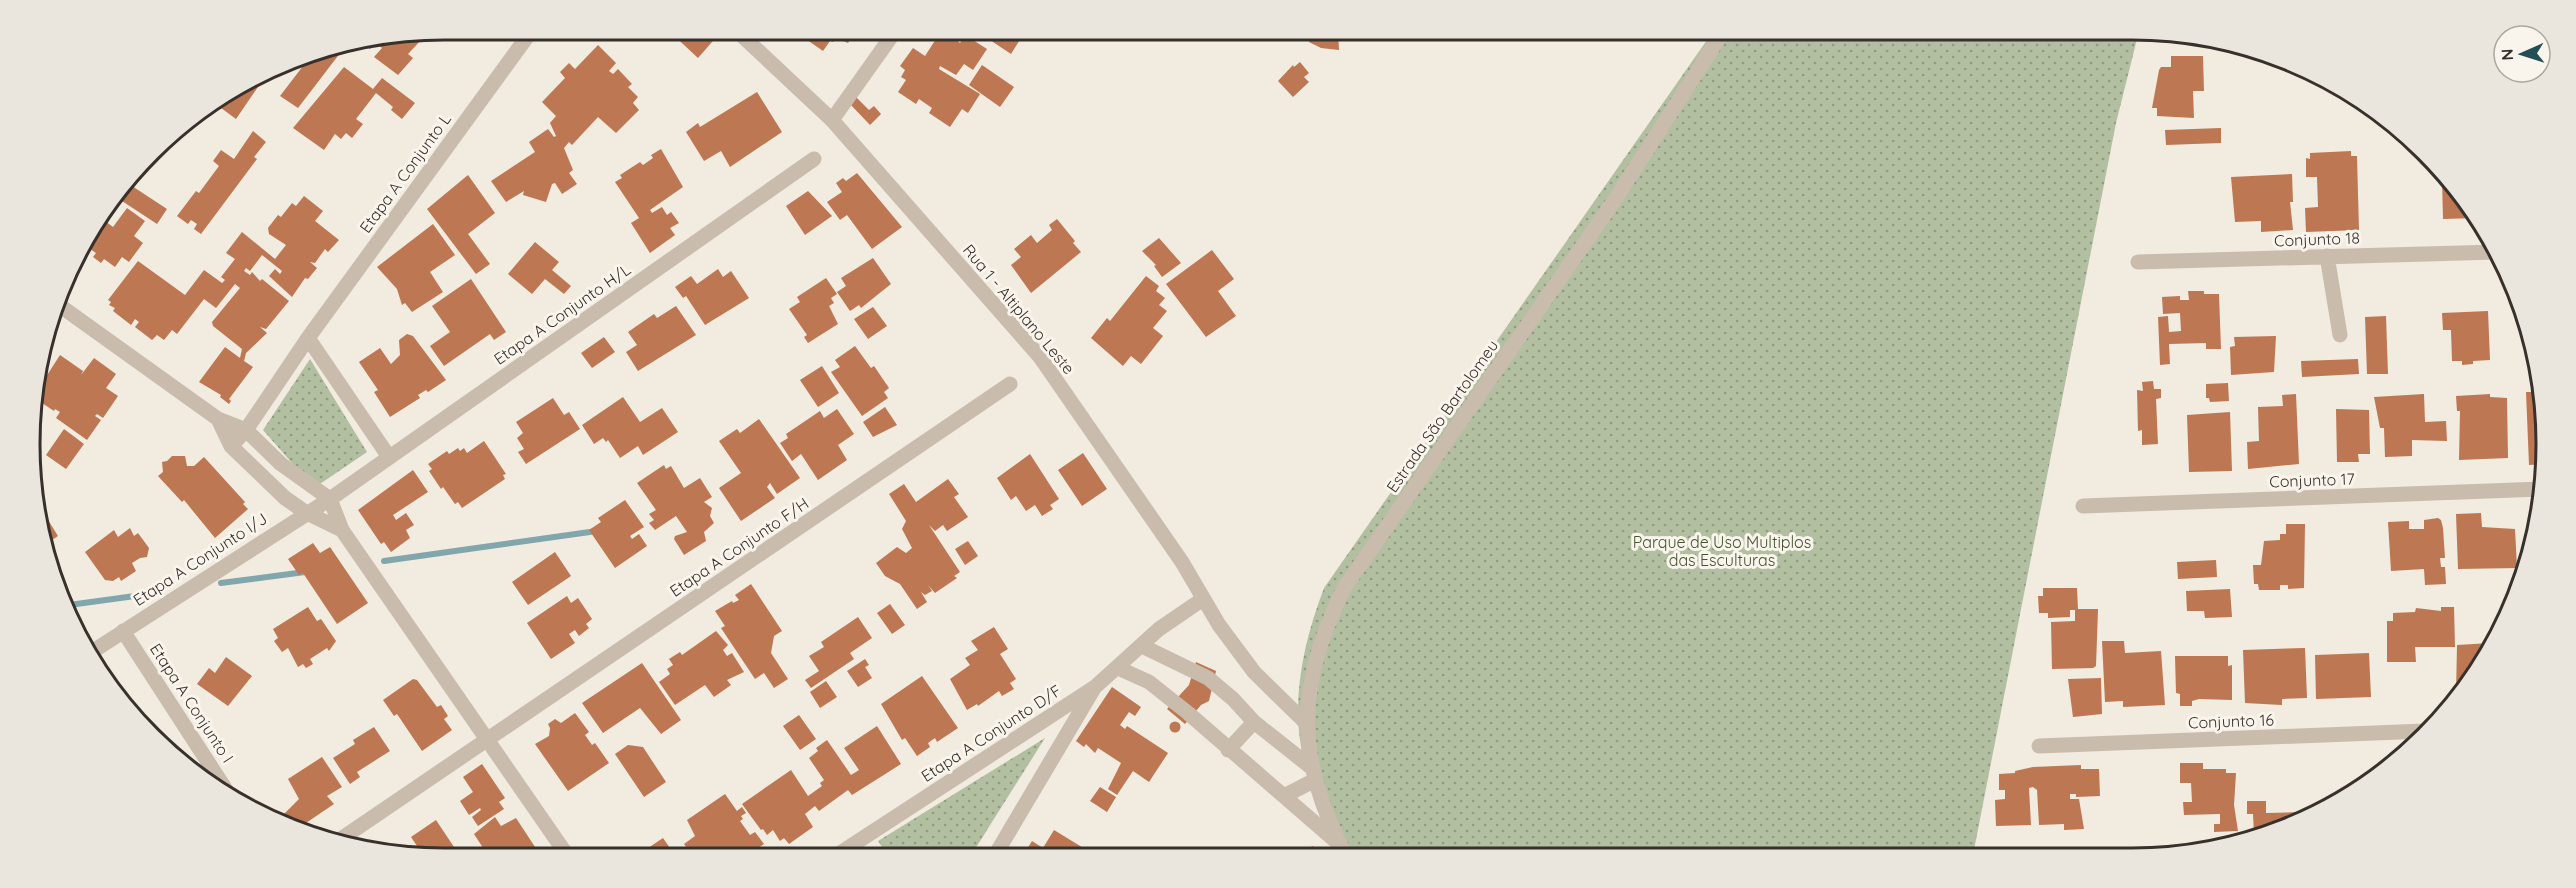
<svg xmlns="http://www.w3.org/2000/svg" width="2576" height="888" font-family="Quicksand,sans-serif">
<style>
.park{fill:url(#park-dots)}
.lines{fill:none;stroke-linecap:round;stroke-linejoin:round}
.stream{stroke:#81a6ac;stroke-width:6}
.building{fill:#bd7753}
.minor{stroke:#c9bcad;stroke-width:15}
.labels{text-anchor:middle;dominant-baseline:central;stroke-width:6;stroke-linejoin:round;paint-order:stroke}
.street-label{font-size:16px;fill:#38302b;stroke:#f9f5ec}
.park-label{font-size:16px;fill:#435430;stroke:#f9f5ec}
.rim{fill:none;stroke:#38302b;stroke-width:3}
</style>
<defs>
<pattern id="park-dots" width="8" height="8" patternUnits="userSpaceOnUse" patternTransform="scale(1.5)"><rect width="8" height="8" fill="#b2c0a1"/><path d="M2 2h.1M6 6h.1" fill="none" stroke="#929c83" stroke-width="1.8" stroke-linecap="round"/></pattern>
</defs>
<rect width="100%" height="100%" fill="#f1ebe0"/>
<!-- park -->
<path class="park" d="M1714,30L2139,31L2116,123L1973,855L1346,856C1335,833 1321,810 1312,786C1286,721 1300,651 1324,588Z
M310,359L367,452L314,488L263,430Z
M1045,738L970,857H889L878,841Z"/>
<g class="lines">
<!-- stream -->
<path class="stream" d="M384,561L597,531
M221,583L305,572
M69,605L157,593"/>
</g>
<!-- building -->
<path class="building" d="M668,30H714L719,34L698,58Z
M807,30H856L848,43L836,38L833,42L830,41L823,51L803,37Z
M927,30H945L960,43L965,35L987,49L973,70L964,64L956,75L940,66L939,69L980,94L968,113L962,109L950,127L929,113L932,108L919,99L916,104L898,92L906,80L901,77L905,70L900,66L913,48L925,56L936,39Z
M984,30H1026L1011,54L981,34Z
M1310,30H1338L1339,50L1321,48L1309,42Z
M425,32L423,38L408,54L413,58L398,75L374,57L382,48L376,42L370,49L363,43L368,37L389,35L391,38L393,35Z
M340,45L344,48L298,108L280,96L313,53Z
M598,45L616,63L609,71L613,74L618,69L632,84L628,87L638,97L633,103L639,110L616,133L598,117L572,145L569,142L564,148L573,170L569,173L577,184L562,194L555,183L552,184L546,202L523,195L524,191L506,202L491,181L535,152L529,142L548,129L554,137L556,136L550,123L556,116L542,102L565,78L560,72L569,63L575,69Z
M2171,56H2203L2204,91H2193L2194,118L2157,116V108H2152L2159,70L2161,67H2171Z
M1300,62L1309,73L1304,77L1309,82L1293,97L1278,81L1293,65L1294,67Z
M982,65L1014,87L1000,107L969,85Z
M344,67L373,89L382,78L415,103L402,119L391,110L393,107L376,93L356,119L363,124L352,138L346,133L341,139L335,134L324,150L293,128Z
M255,81L260,84L236,119L217,105L211,113L207,110Z
M757,92L782,132L730,167L721,151L704,161L686,132L698,123L700,127Z
M856,97L869,110L874,106L881,114L870,125L850,104Z
M2221,128V143L2166,145L2165,130Z
M253,131L266,142L254,157L257,159L201,234L194,229L197,224L191,220L188,224L177,216L196,191L199,193L219,166L213,161L221,150L234,159Z
M661,149L683,187L650,210L652,213L662,207L667,215L671,212L679,223L670,228L675,235L650,253L631,223L639,218L615,182L622,178L620,175L640,162L643,165L653,158L651,155Z
M2351,151V156H2357L2359,230L2306,232L2305,208L2318,207L2317,177H2306V158L2310,159V153Z
M857,173L902,227L872,249L847,215L840,220L827,202L842,192L836,183L843,178L846,181Z
M2292,174L2293,202H2290L2293,230L2261,232V221L2235,222L2231,177Z
M468,175L495,213L468,234L490,264L476,274L427,209Z
M2442,180H2449L2477,218L2443,219Z
M129,184L167,209L157,224L119,199Z
M808,191L832,216L805,235L786,206Z
M304,196L323,211L315,221L339,240L328,252L325,249L315,263L310,262L317,268L308,279L305,278L292,297L269,276L275,269L280,274L282,271L262,255L250,271L246,268L244,271L250,275L252,272L260,281L262,279L289,301L266,329L260,327L267,333L246,353L244,361L253,367L229,399L231,401L229,404L220,397L221,395L199,382L225,347L240,358L242,349L213,326L212,322L240,288L235,284L216,308L204,299L177,334L172,330L164,340L157,335L152,340L135,327L139,322L135,319L131,325L113,311L115,308L109,305L111,302L108,300L138,261L185,295L204,270L222,283L225,280L221,277L235,259L226,253L242,232L275,259L286,245L269,234L268,228L278,215L281,217L292,203L296,206Z
M127,208L145,221L134,236L143,243L129,262L122,257L115,267L104,259L101,263L93,257L96,253L87,247L105,221L113,227Z
M1057,219L1075,241L1073,243L1081,252L1031,293L1011,265L1021,257L1014,249L1031,235L1037,243L1052,230L1049,225Z
M433,224L455,255L430,272L443,292L412,312L405,303L402,305L397,289L377,267Z
M1159,238L1181,263L1162,277L1154,266L1156,265L1142,251Z
M535,242L559,262L552,270L571,286L564,294L545,279L532,294L508,274Z
M1212,250L1234,279L1218,291L1236,316L1206,337L1166,284Z
M873,258L891,284L861,308L859,305L850,311L837,292L846,286L841,278Z
M718,269L723,277L731,271L749,298L705,325L686,296L683,298L675,287L691,276L697,284Z
M1146,276L1159,286L1156,291L1165,298L1159,305L1167,311L1153,328L1163,336L1141,364L1131,356L1123,366L1091,338L1107,318L1110,321Z
M826,278L837,294L831,298L834,303L829,306L838,324L808,343L804,337L807,335L789,309L800,302L797,297Z
M471,279L506,332L494,340L490,334L444,366L430,346L450,332L432,306Z
M2188,291H2204V294H2219L2221,349H2206V343L2169,344L2170,364L2160,365L2158,317L2168,316L2169,332L2181,331L2180,313L2163,314L2162,297L2180,296V300H2189Z
M676,306L696,335L638,371L626,352L637,345L628,332L654,314L657,318Z
M873,307L887,326L868,339L854,319Z
M2488,311L2490,360L2473,361V364L2462,365V361H2452L2451,330H2443L2442,313Z
M2386,316L2388,374H2367L2365,317Z
M407,334L413,336L446,380L428,392L426,390L418,395L420,398L390,417L374,392L378,390L359,362L380,348L391,364L400,355L399,340Z
M2276,336L2274,372L2231,375L2230,347L2235,346L2234,337Z
M604,337L615,352L592,368L581,353Z
M855,346L871,368L874,366L889,388L884,392L888,398L862,416L831,372L840,367L835,360Z
M60,355L83,371L81,375L94,358L116,374L106,388L118,396L103,418L97,414L95,416L101,420L87,440L56,418L60,412L55,409L54,411L33,397Z
M2358,359L2359,374L2302,377L2301,361Z
M822,366L839,393L818,407L800,380Z
M2153,381L2154,389H2161V398L2156,399L2158,444L2142,445V430L2138,431L2137,390L2143,391L2142,382Z
M2228,383L2229,401L2210,402L2209,398H2206V384Z
M2526,392H2536V407L2543,406L2545,464L2529,465Z
M2296,394L2299,464L2248,469L2247,442L2259,441L2258,407L2283,406L2282,395Z
M2424,394L2425,422L2446,421L2447,441L2412,440V456L2385,457L2384,428H2380L2374,397Z
M2490,394V397L2507,398L2508,458L2459,460L2460,411H2457L2456,396Z
M623,397L640,422L662,408L678,432L643,455L638,446L620,458L608,440L606,442L603,438L594,444L582,425Z
M553,398L564,415L569,412L580,429L526,464L518,452L524,449L517,438L523,433L516,422Z
M885,407L897,425L873,437L863,422Z
M837,409L854,434L838,445L847,460L818,480L801,454L792,461L780,443L788,438L786,434L820,411L824,418Z
M2336,409L2369,410L2370,454H2358L2359,462H2337Z
M2230,412L2232,471L2189,472L2187,415Z
M759,419L800,478L777,494L770,483L767,487L775,498L741,521L719,488L741,473L719,441L737,429L740,433Z
M64,429L84,444L66,469L46,455Z
M484,441L506,474L503,475L505,479L462,508L458,502L455,504L443,487L441,489L429,471L432,469L428,464L447,451L449,454L458,448L460,451L464,448L467,453Z
M1083,453L1107,489L1082,506L1058,470Z
M1030,454L1059,499L1050,505L1053,509L1042,516L1035,505L1026,511L1016,496L1011,500L997,478Z
M172,456H185L187,466H194L204,457L245,502L243,504L248,509L215,538L184,500L182,502L158,476L163,472L162,462L167,461Z
M664,465L666,469L671,466L684,488L700,478L712,497L704,502L712,508L710,516L714,523L704,532L706,541L684,555L674,539L675,536L687,532L676,516L655,530L649,523L654,520L649,514L656,510L637,483Z
M413,470L428,492L393,515L396,520L406,513L414,525L406,530L410,538L391,552L384,542L381,544L358,510Z
M948,479L959,494L954,497L968,517L947,531L943,525L935,531L929,525L960,572L954,576L957,578L935,593L928,585L932,591L925,595L921,592L927,602L917,609L900,584L885,576L876,563L897,547L906,553L912,548L902,529L906,521L889,494L904,484L916,502Z
M625,500L644,527L630,536L632,539L639,534L647,546L615,568L589,530L601,522L598,518Z
M40,507L58,536L49,542L45,537L42,539L37,509Z
M2481,513L2482,527L2515,529L2517,568L2458,569L2456,514Z
M2438,518L2441,520L2443,528L2445,558H2440L2441,567H2445L2446,584L2425,585L2424,569L2391,571L2388,522L2409,521V529H2424V520Z
M2286,524H2305L2304,588L2288,589V585H2280V590H2259L2258,584H2254L2253,565H2261L2264,541L2280,540V534H2286Z
M130,528L134,536L138,533L149,548L147,557L140,558L132,563L136,571L121,581L119,577L113,581L105,580L85,552L114,530L118,537Z
M968,541L978,556L965,565L955,549Z
M313,543L320,553L330,547L368,603L337,624L303,573L299,575L288,559Z
M555,552L571,576L528,605L512,582Z
M2216,560L2217,577L2178,579L2177,562Z
M751,584L782,631L774,636L771,653L788,679L774,688L764,673L755,679L721,628L725,626L715,611L732,601L733,603L739,600L735,595Z
M2043,588H2077L2078,609H2098L2096,666L2093,668L2052,669L2051,622L2075,621V610H2070V617L2048,618V613H2039L2038,596H2043Z
M2230,589L2232,617L2205,618L2204,611H2187L2186,591Z
M567,596L571,603L578,598L592,619L586,624L589,628L579,636L575,630L569,634L575,643L551,659L527,623Z
M890,604L905,625L892,634L877,613Z
M308,607L317,621L321,619L336,641L329,651L327,648L310,659L313,664L306,668L303,664L298,667L288,648L282,652L274,641L278,638L273,629Z
M2441,607H2454L2455,647H2415L2416,662H2387V621H2393V613L2415,612L2416,608L2441,611Z
M858,617L872,638L850,653L854,659L811,688L805,680L819,671L809,656L824,647L821,642Z
M994,627L1008,649L1000,654L1016,679L1010,683L1014,689L1002,696L999,691L978,706L977,704L967,710L950,679L970,665L965,658L978,650L971,641Z
M716,631L728,645L723,650L727,656L732,653L744,672L727,680L731,685L714,697L705,685L675,705L659,682L670,674L667,669L673,665L669,659L680,652L682,655Z
M2102,641H2124L2125,653L2161,651L2165,705L2123,707V701L2105,702Z
M2490,643V651L2456,694L2457,645Z
M2305,648L2307,698L2282,699V705L2245,703L2243,650Z
M2369,653L2371,697L2316,699L2315,655Z
M2175,656H2228V666L2232,665V700L2199,699L2192,701V706H2180V694L2176,693Z
M226,657L252,676L228,706L197,684L209,668L215,673Z
M865,659L869,665L865,667L872,678L858,687L847,671Z
M1196,662L1216,671L1209,701L1201,705L1185,724L1167,709L1189,685Z
M642,663L681,720L661,734L640,708L603,733L582,703Z
M922,676L958,728L937,742L935,738L928,743L930,747L917,756L905,738L902,740L881,704Z
M2101,678L2102,714L2073,717L2068,679Z
M413,679L417,680L437,707L441,705L448,716L444,719L452,730L422,751L397,714L394,716L383,700Z
M826,681L837,697L820,708L810,692Z
M1112,687L1141,707L1135,716L1129,712L1120,725L1125,729L1127,726L1168,753L1149,782L1133,771L1117,795L1108,789L1121,763L1098,748L1095,753L1086,744L1084,747L1076,741Z
M575,713L589,732L585,735L592,745L595,743L609,763L568,791L535,744L549,736L550,728L548,724L555,719L561,723Z
M799,715L816,739L800,750L783,726Z
M1169.5 727a5.5 5.5 0 1 1 11 0a5.5 5.5 0 1 1-11 0Z
M877,726L901,764L852,795L848,790L819,811L815,806L805,814L813,827L789,844L784,838L780,841L773,830L767,835L763,829L761,830L742,804L791,770L808,796L822,786L820,783L824,780L809,758L818,751L816,748L827,740L851,775L859,770L844,748Z
M374,727L390,751L357,772L360,777L350,784L333,758L355,744L353,740Z
M628,745L643,747L666,782L644,797L615,754Z
M322,757L342,787L327,796L334,804L300,827L280,818L299,799L288,779Z
M190,758L205,781L183,763Z
M2180,763H2203V769H2226V773H2236L2234,805L2238,831L2214,832V824H2220V814L2184,815L2183,802H2192L2191,783H2180Z
M482,764L505,798L499,802L504,809L478,826L472,817L481,810L480,808L469,815L460,801L473,792L463,777Z
M2081,765V769H2099L2100,796L2076,797V794H2070V799H2079L2084,829L2064,830V824L2039,825L2037,790L2033,787L2029,788L2031,825L1996,826L1995,800L2005,799V790H1999V774L2015,773V771L2033,767Z
M1100,787L1116,797L1107,812L1090,801Z
M725,794L737,811L742,807L746,813L741,816L743,819L740,821L750,835L755,832L764,844L745,857H693L684,844L695,836L687,820Z
M2247,801H2266V813L2302,812V819L2254,834L2253,814H2247Z
M495,817L501,826L516,818L537,850L530,855L532,858H497L492,851L487,854L474,834Z
M436,820L460,856L461,858L423,855L411,837Z
M1054,830L1090,852L1099,857H1022L1032,841L1043,848Z
M663,838L677,858H634L654,844Z
M1313,846L1318,856H1308L1305,850Z"/>
<g class="lines">
<!-- minor -->
<path class="minor" d="M736,30L832,120L1040,357L1182,562L1219,625L1254,672L1306,723
M832,120L896,30
M2327,256L2340,335
M2138,262L2497,252
M59,305L218,419L246,430L281,464L330,499
M308,338L389,457
M218,419L231,446L285,498L305,512L342,530
M231,446L246,430L308,338L532,30
M330,499L342,530L569,858
M2083,506L2542,489
M123,631L230,796
M1142,646L1208,678L1233,699L1254,722L1312,768
M90,653L330,499L814,159
M1118,668L1149,682L1188,713L1338,843
M2039,746L2425,731
M1228,750L1254,722
M1284,796L1315,780
M335,843L1010,384
M1346,856C1294,756 1296,687 1344,588L1614,201L1724,30
M834,857L1095,687L1159,629L1203,599
M994,857L1093,690"/>
</g>
<g class="labels">
<!-- street labels -->
<g class="street-label">
<text transform="translate(405 173) rotate(-54)">Etapa A Conjunto L</text>
<text transform="translate(2317 239) rotate(-2)">Conjunto 18</text>
<text transform="translate(1019 309) rotate(50)">Rua 1 - Altiplano Leste</text>
<text transform="translate(562 314) rotate(-35)">Etapa A Conjunto H/L</text>
<text transform="translate(1442 416) rotate(-55)">Estrada São Bartolomeu</text>
<text transform="translate(2312 480) rotate(-2)">Conjunto 17</text>
<text transform="translate(739 547) rotate(-34)">Etapa A Conjunto F/H</text>
<text transform="translate(200 559) rotate(-33)">Etapa A Conjunto I/J</text>
<text transform="translate(192 703) rotate(57)">Etapa A Conjunto I</text>
<text transform="translate(2231 721) rotate(-2)">Conjunto 16</text>
<text transform="translate(991 733) rotate(-33)">Etapa A Conjunto D/F</text>
</g>
<!-- park labels -->
<g class="park-label">
<text x="1722" y="542">Parque de Uso Multiplos<tspan x="1722" dy="18">das Esculturas</tspan></text>
</g>
</g>
<!-- crop -->
<path d="M0 0H2576V888H0ZM444 40H2132A404 404 0 0 1 2536 444V444A404 404 0 0 1 2132 848H444A404 404 0 0 1 40 444V444A404 404 0 0 1 444 40Z" fill="#eae5dd" fill-rule="evenodd"/>
<path class="rim" d="M444 40H2132A404 404 0 0 1 2536 444V444A404 404 0 0 1 2132 848H444A404 404 0 0 1 40 444V444A404 404 0 0 1 444 40Z"/>
<!-- north arrow -->
<g transform="translate(2522 54) rotate(267)"><circle r="28" fill="#f9f5ec" stroke="#aca69f" stroke-width="1.5"/>
<path d="M0-4.5L10 22L0 15L-10 22Z" fill="#234e56"/>
<text y="-9" font-size="16" font-weight="bold" text-anchor="middle" fill="#38302b">N</text>
</g>
</svg>
